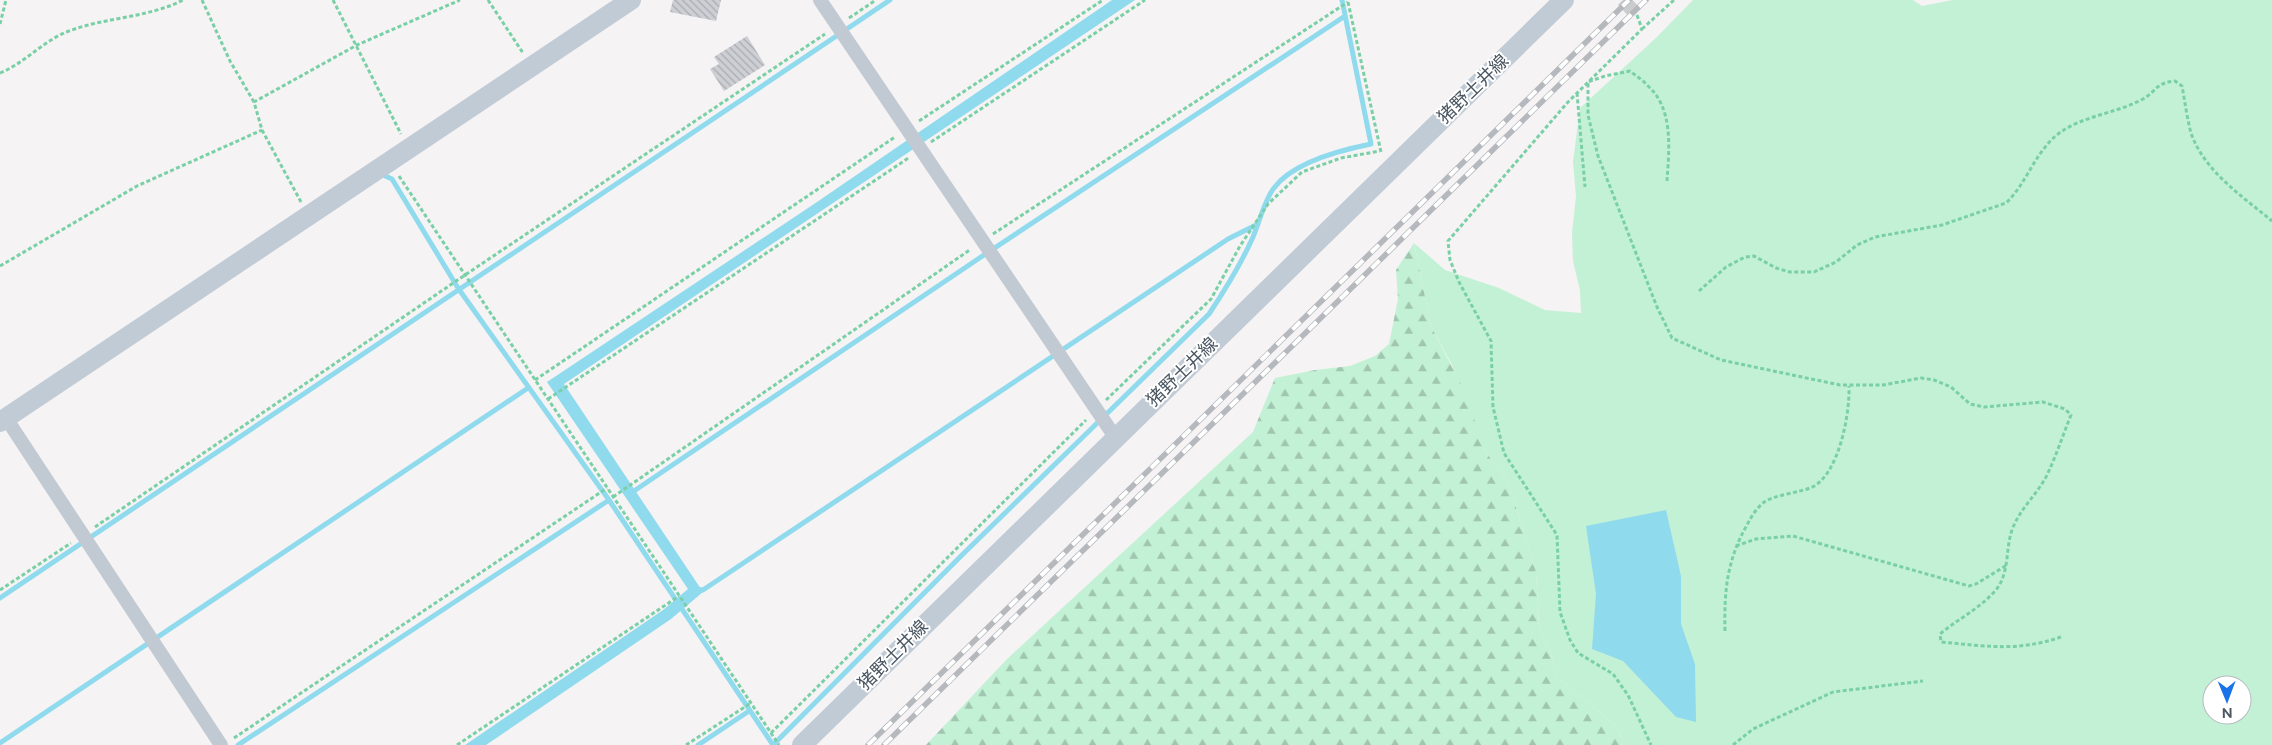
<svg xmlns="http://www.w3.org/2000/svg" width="2272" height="745" font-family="Figtree,'Noto Sans JP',sans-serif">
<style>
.grass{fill:#c3f1d5;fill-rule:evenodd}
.forest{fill:url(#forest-firs)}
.water{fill:#90daee}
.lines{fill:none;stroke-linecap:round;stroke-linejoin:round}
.stream{stroke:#90daee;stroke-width:5}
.building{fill:url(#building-back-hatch)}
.street-tunnel{stroke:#caccce;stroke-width:14;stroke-dasharray:14 7;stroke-linecap:butt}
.path{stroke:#7ad0a6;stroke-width:3;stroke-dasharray:4 2.5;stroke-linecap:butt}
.street{stroke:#c1cad2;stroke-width:14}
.secondary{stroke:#c1cbd6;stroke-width:20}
.rail-casing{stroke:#b5b8bd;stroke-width:5.5}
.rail{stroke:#fff;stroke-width:4;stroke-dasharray:11;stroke-linecap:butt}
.labels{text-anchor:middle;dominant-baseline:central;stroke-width:4;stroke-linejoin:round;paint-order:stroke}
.street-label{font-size:18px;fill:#4a5661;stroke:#fff}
</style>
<defs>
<pattern id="forest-firs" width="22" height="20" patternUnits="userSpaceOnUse" patternTransform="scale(1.25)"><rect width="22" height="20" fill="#c3f1d5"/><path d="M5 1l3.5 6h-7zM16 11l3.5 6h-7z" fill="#a0c6b0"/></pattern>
<pattern id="building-back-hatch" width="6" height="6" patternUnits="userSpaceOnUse" patternTransform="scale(1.25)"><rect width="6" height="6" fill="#cdcfd5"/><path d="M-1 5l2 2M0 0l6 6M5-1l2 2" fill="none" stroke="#a8abb0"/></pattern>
</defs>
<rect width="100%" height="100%" fill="#f5f3f3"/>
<!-- grass -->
<path class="grass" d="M1693,0H1913L1922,6L1953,0H2272V745H1625L1616,726L1557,677L1551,653L1539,627L1536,572L1508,481L1484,450L1452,365L1431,326L1414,243L1445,270L1499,288L1545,310L1581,313L1580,290L1573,261L1572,233L1576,196L1573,162L1580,108L1657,37ZM2212,685H2242V715H2212Z"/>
<!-- forest -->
<path class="forest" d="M1414,243L1431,326L1467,396L1484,450L1508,481L1536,572L1539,627L1551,653L1557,677L1616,726L1625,745H926L1007,659L1253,432L1275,378L1315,370L1350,366L1375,356L1389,344L1398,299L1396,270Z"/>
<!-- water -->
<path class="water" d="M1112,0H1135L564,384L703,592L671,619L486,745H465L663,610L688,589L547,382L817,202Z
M1666,510L1681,576V624L1695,664L1696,722L1676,717L1623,661L1592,649L1596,594L1586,526Z"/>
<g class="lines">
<!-- stream -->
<path class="stream" d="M381,174L392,179L458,288L609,500L773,745L962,555L1209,314C1225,290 1241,264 1253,237C1259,223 1265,199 1274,188C1293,162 1341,150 1371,144L1342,0
M631,493L978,259L1345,16
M696,589L703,590L1228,239L1258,224
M0,598L890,0
M0,743L528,388
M238,745L609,500
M698,745L749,711"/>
</g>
<!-- building -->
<path class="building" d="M673,0H721L716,21L670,12Z
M747,36L765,65L724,91L710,69L719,64L714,57Z"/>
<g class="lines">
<!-- street-tunnel -->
<path class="street-tunnel" d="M1623,0L1637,15"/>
<!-- path -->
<path class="path" d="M202,0L230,61L254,102
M333,0L401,134
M488,0L523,53
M1348,2L1381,152
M1637,15L1642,29L1568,102L1448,241L1450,260L1459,282L1491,341L1493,407L1504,453L1557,535L1560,612L1570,640L1578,653L1613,674L1628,695L1651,745
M849,18L876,0
M0,24L6,0
M1642,29L1674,0
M0,73C25,63 44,40 69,31C106,17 148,18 183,0
M1577,93L1585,187
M919,121L1103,0
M931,142L1145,0
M399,176L779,745
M1667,181C1669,150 1674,109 1648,86C1643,80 1636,76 1630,71L1605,76L1588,82V115L1598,156L1657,307L1672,338L1721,360L1840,385H1883L1921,378L1934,380L1951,387L1970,404L1984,407L2043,402L2065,409L2071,415C2063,435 2056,456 2047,475C2037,495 2020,508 2012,530C2005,550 2010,574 1995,591C1979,609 1958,619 1940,634L1941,642C1986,646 2017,652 2061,637
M301,202L262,130L254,102L357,45L460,0
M993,234L1348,2
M0,266L137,186L262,130
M1699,291L1726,267L1745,257L1754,256L1776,268L1790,272H1814L1836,262L1857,245L1875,237L1942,225L2006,203C2023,187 2031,164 2046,146C2069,116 2112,116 2143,99C2157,91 2155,83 2175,81L2182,86C2185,102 2187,118 2191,133C2204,171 2242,196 2272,221
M535,380L895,137
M548,399L910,157
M1106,400L1211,299L1240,246L1268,204L1302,172L1341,158L1380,151
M613,497L971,249
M95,527L465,275L825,34
M1736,546L1756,539L1793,536L1969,586L1976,584L2007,565
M0,590L71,543
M1725,631C1724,591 1727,560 1747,525C1751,517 1756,509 1763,503C1773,495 1797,493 1810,488C1839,477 1850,413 1849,386
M771,733L1086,420
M234,738L607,488
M457,745L679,596
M686,745L751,703
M1733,745L1753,729L1833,692L1923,681"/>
<!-- street -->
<path class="street" d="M820,0L1115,437
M6,418L221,745"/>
<!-- secondary -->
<path class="secondary" d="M0,422L631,0
M802,745L1564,0"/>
<!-- rail casing -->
<g class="rail-casing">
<path id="rail" d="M868,745L1629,0
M884,745L1646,0"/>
</g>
<!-- rail -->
<use href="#rail" class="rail"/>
</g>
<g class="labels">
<!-- street labels -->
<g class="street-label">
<text transform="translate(1473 89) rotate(-44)">猪野土井線</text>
<text transform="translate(1182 372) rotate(-44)">猪野土井線</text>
<text transform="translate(893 655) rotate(-45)">猪野土井線</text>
</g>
</g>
<!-- north arrow -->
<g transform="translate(2227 700) rotate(179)"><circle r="24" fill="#ffffff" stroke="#b7bbc0"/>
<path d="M0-4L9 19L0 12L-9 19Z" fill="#1a73e8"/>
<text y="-8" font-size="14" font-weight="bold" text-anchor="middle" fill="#4a5661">N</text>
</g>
</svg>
